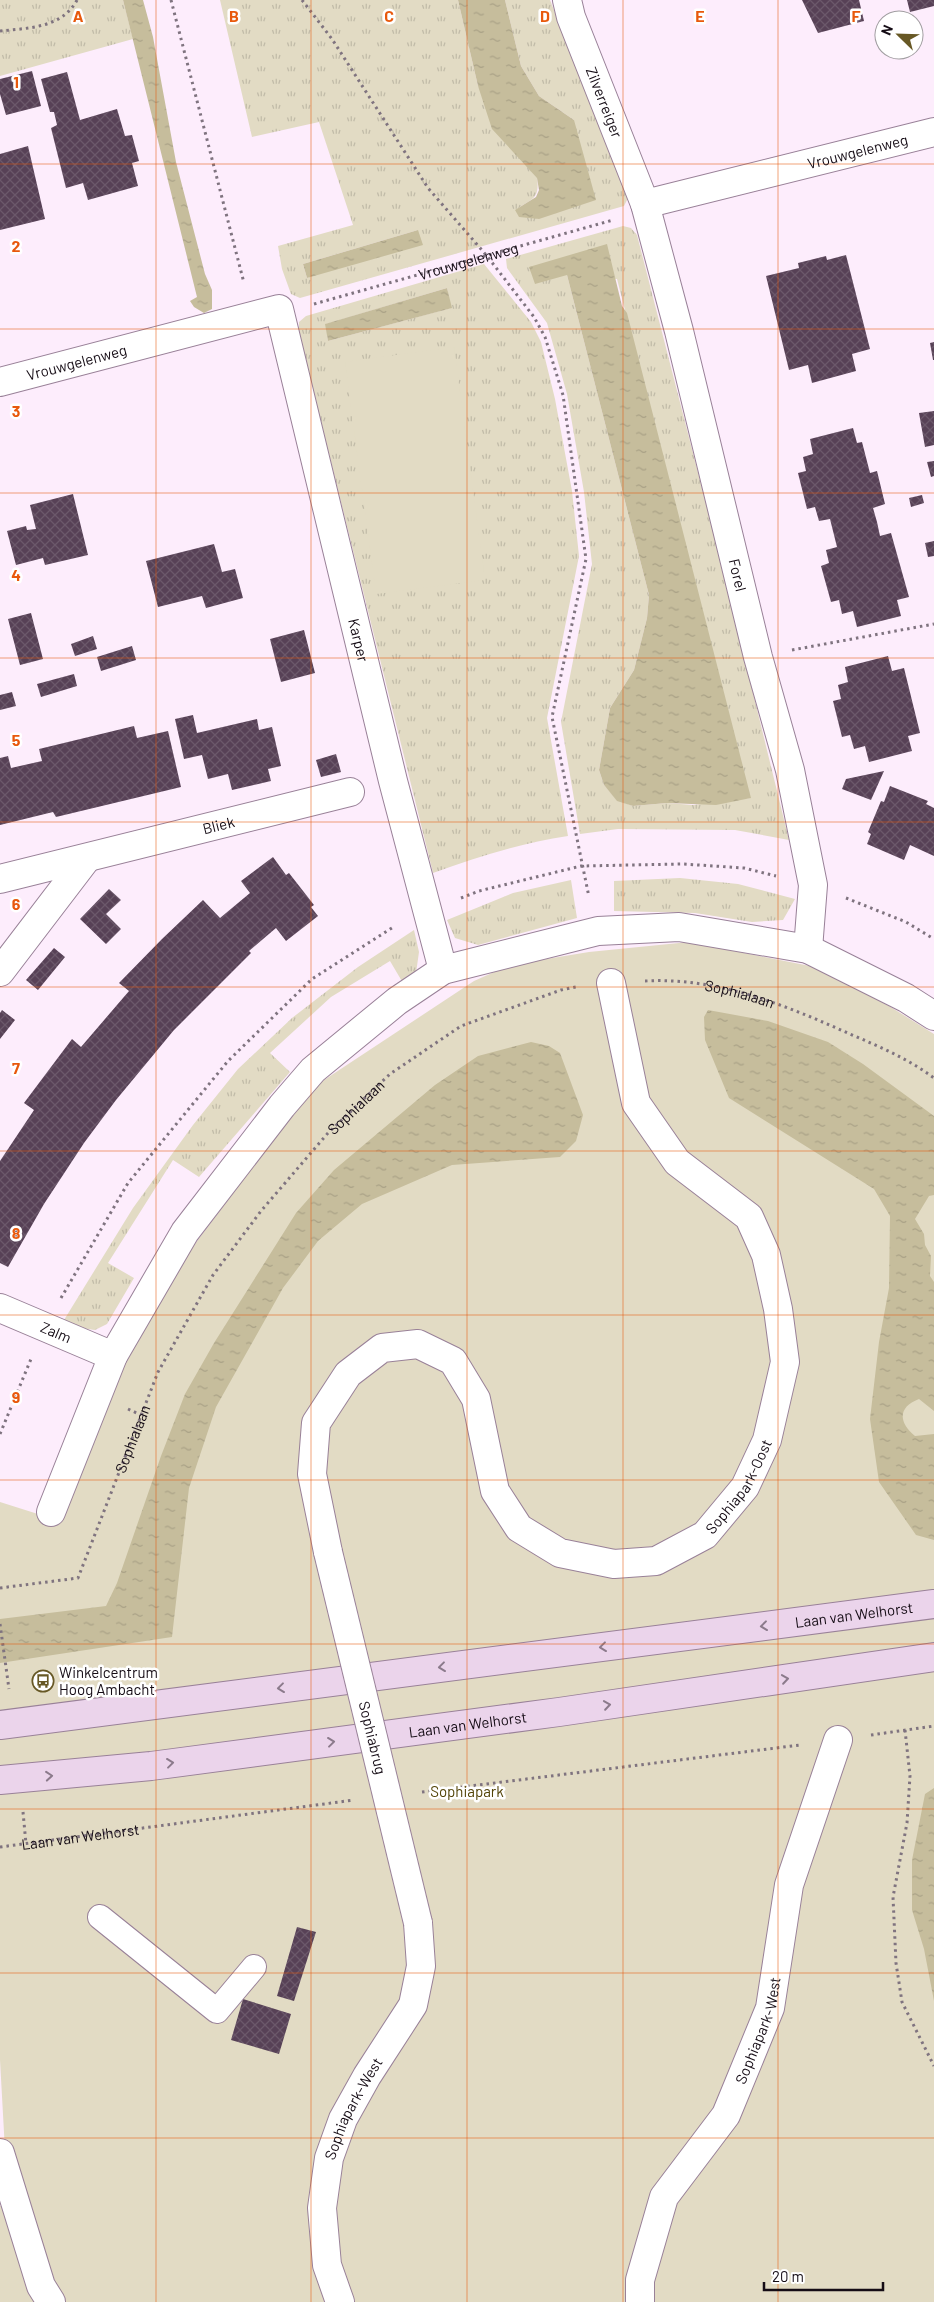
<svg xmlns="http://www.w3.org/2000/svg" width="934" height="2302" font-family="Barlow,sans-serif">
<style>
.grass{fill:url(#grass-tufts);fill-rule:evenodd}
.park{fill:#e2dbc4}
.water{fill:url(#water-ripples)}
.building{fill:url(#building-cross-hatch)}
.lines{fill:none;stroke-linecap:round;stroke-linejoin:round}
.lane-casing{stroke:#998198;stroke-width:26}
.street-casing{stroke:#998198;stroke-width:30}
.secondary-casing{stroke:#998198;stroke-width:30}
.path{stroke:#7f737f;stroke-width:3;stroke-dasharray:2.5 4;stroke-linecap:butt}
.lane{stroke:#fff;stroke-width:24}
.street{stroke:#fff;stroke-width:28}
.secondary{stroke:#ebd4eb;stroke-width:28}
.street-bridge-casing{stroke:#998198;stroke-width:30;stroke-linecap:butt}
.street-bridge{stroke:#fff;stroke-width:28}
.oneway{stroke:#8b7a8b}
.grid{fill:none;stroke:#e8590c;stroke-width:1;stroke-opacity:0.55}
.labels{text-anchor:middle;dominant-baseline:central;stroke-width:5;stroke-linejoin:round;paint-order:stroke}
.street-label{font-size:15px;fill:#150c15;stroke:#fff}
.poi-label{font-size:15px;fill:#150c15;stroke:#fff;text-anchor:start}
.park-label{font-size:15px;fill:#524306;stroke:#fff}
.grid-label{font-size:16px;text-anchor:middle;font-weight:bold;fill:#e8590c;stroke:#fff;stroke-width:5;stroke-linejoin:round;paint-order:stroke}
</style>
<defs>
<pattern id="grass-tufts" width="24" height="20" patternUnits="userSpaceOnUse" patternTransform="scale(1.25)"><rect width="24" height="20" fill="#e2dbc4"/><path d="M3 7l-1-3M5 7V3M7 7l1-3M15 17l-1-3M17 17v-4M19 17l1-3" fill="none" stroke="#c1bba8"/></pattern>
<pattern id="water-ripples" width="26" height="14" patternUnits="userSpaceOnUse" patternTransform="scale(1.25)"><rect width="26" height="14" fill="#c6bd9c"/><path d="M2 4q2-2 4 0t4 0M15 11q2-2 4 0t4 0" fill="none" stroke="#a9a186"/></pattern>
<pattern id="building-cross-hatch" width="8" height="8" patternUnits="userSpaceOnUse" patternTransform="scale(1.25)"><rect width="8" height="8" fill="#574156"/><path d="M0 0l8 8M0 8l8-8" fill="none" stroke="#6b586a"/></pattern>
</defs>
<rect width="100%" height="100%" fill="#fdedfc"/>
<!-- grass -->
<path class="grass" d="M0,0H123L133,39L0,76Z
M220,0H458L478,86L537,177C540,200 532,198 516,210L539,219L574,120L539,96L521,66L505,0H550L584,86L618,162L628,198L624,206L300,298L291,294L282,269L278,246L353,225L319,122L252,137ZM418,230L307,278L303,264Z
M623,226L631,228L637,235L720,558L789,840L735,830L618,829L580,834L561,722L592,564L584,492L567,394L547,323L507,268L506,259ZM567,275L617,279L750,798L693,805L667,803L633,806L617,800L604,785L599,770L610,708L634,670L647,618L649,595Z
M484,264L531,322L541,342L555,399L572,491L579,556L547,718L568,836C521,843 477,857 433,873L299,333V322L306,316ZM447,288L451,308L328,341L326,324Z
M680,878L738,884L795,899L783,920L752,922L695,913L614,911V881Z
M571,880L577,918L478,945L455,938L447,920L513,893Z
M414,930L419,952L416,973L403,983L390,961L331,997L270,1053L290,1072L199,1177L173,1160L108,1263L134,1278L107,1324L95,1330L81,1328L64,1320L133,1208L193,1125L238,1069L292,1018L358,967Z"/>
<!-- park -->
<path class="park" d="M454,347L485,580L376,594L345,362Z
M689,942L815,967L889,1006L934,1034V2302H0V2206L8,2205L0,2060V1502L60,1521L124,1366L176,1269L312,1088L474,981L510,965L589,952Z"/>
<!-- water -->
<path class="water" d="M123,0H143L153,37L176,162L205,274L212,290V309L204,313L194,307L190,301L197,297Z
M458,0H505L521,66L539,96L574,120L596,200L539,219L519,217L515,210L536,197L539,190L537,178L492,129L478,86Z
M418,230L423,245L307,278L303,264Z
M607,244L622,306L627,313L751,798L716,805L667,803L633,806L617,801L604,785L599,770L610,708L634,670L647,618L649,595L567,275L535,284L529,267Z
M447,288L452,308L328,341L325,324Z
M708,1010L768,1021L828,1042L863,1064L934,1116V1195L929,1196L915,1219L924,1234L925,1245L931,1256L930,1276L934,1282V1411L919,1399C898,1407 898,1422 915,1436L934,1434V1540L916,1535L879,1482L870,1419L879,1342L889,1288L890,1216L874,1189L729,1098L705,1040L704,1017Z
M531,1042L549,1046L560,1053L583,1115L576,1141L560,1157L452,1165L362,1204L318,1241L283,1288L216,1407L189,1488L172,1637L0,1663V1619L106,1606L117,1583L161,1456L185,1394L214,1343L296,1213L334,1170L435,1085L478,1056Z
M934,1788V2001L924,1949L912,1910V1860L925,1794Z"/>
<!-- building -->
<path class="building" d="M802,0H859L864,21L818,33Z
M907,0H934V6L910,12Z
M32,71L41,106L6,115L0,94V79Z
M67,72L80,120L117,109L125,136L132,135L139,161L132,163L138,186L88,200L83,183L66,188L51,128L57,125L54,112H50L41,79Z
M28,146L45,219L0,230V154Z
M846,255L870,349L852,354L856,371L812,383L808,365L789,370L766,276L799,268L798,263L826,256L827,260Z
M934,342V360H933L930,343Z
M934,411V445L925,447L919,413Z
M853,428L857,443L862,442L870,473L877,471L885,504L873,508L877,522L880,536L891,533L909,597L897,600L901,616L857,627L853,611L842,614L839,600L831,602L821,566L829,563L826,550L837,547L830,519L819,521L815,507L807,509L798,473L806,471L803,457L813,454L810,439Z
M934,461V476L931,477L927,462Z
M73,494L88,555L45,565L43,558L16,565L7,531L26,526L27,530L36,529L30,505Z
M922,495L924,503L911,507L909,498Z
M934,541V556L928,557L925,543Z
M214,544L222,572L235,569L243,598L206,608L202,596L158,607L146,561Z
M31,613L43,659L20,665L8,619Z
M304,630L315,673L281,682L270,639Z
M93,636L97,649L75,656L71,644Z
M132,646L136,660L101,671L97,657Z
M888,656L892,671L904,668L920,733L908,736L912,751L869,762L865,746L854,749L850,735L842,737L833,701L841,699L838,685L848,682L845,667Z
M74,674L77,686L41,697L37,684Z
M12,692L16,706L0,710V695Z
M193,715L197,733L257,719L259,730L272,727L281,766L268,769L271,781L232,790L228,774L208,779L202,755L184,759L175,719Z
M134,726L137,738L168,731L181,787L56,817L53,812L0,825V758L8,756L11,768L42,761L39,749Z
M336,754L341,772L321,777L316,760Z
M884,771L871,800L842,789L846,779Z
M890,786L928,801L926,804L934,808V856L910,845L904,860L867,844L871,834L868,832L881,801L884,802Z
M273,857L286,875L289,873L314,905L311,907L318,916L286,941L276,928L249,951L251,953L174,1030L116,1100L84,1143L44,1204L8,1267L0,1263V1161L34,1110L24,1103L72,1039L81,1047L129,991L119,983L162,939L203,900L220,918L250,893L241,881Z
M109,889L121,900L106,914L121,929L106,944L80,919Z
M54,948L65,957L38,990L26,980Z
M2,1010L15,1020L0,1039V1013Z
M297,1927L316,1932L294,2001L277,1996Z
M243,1999L291,2014L279,2054L231,2040Z"/>
<g class="lines">
<!-- lane casing -->
<g class="lane-casing">
<path id="lane" d="M100,1917L217,2011L254,1967"/>
</g>
<!-- street casing -->
<g class="street-casing">
<g id="street">
<path id="s5" d="M567,0L571,17L645,204L679,331L758,657L790,770L813,885L808,949"/>
<path id="s6" d="M645,204L934,132"/>
<path id="s7" d="M0,382L279,309L393,781L443,970"/>
<path id="s8" d="M0,879L350,792"/>
<path d="M0,972L87,858"/>
<path id="s9" d="M0,1308L113,1356"/>
<path d="M51,1512L113,1356L185,1232L282,1106L313,1070L397,1001L443,970L598,931L679,927L808,949L906,998L934,1016"/>
<path id="s10" d="M328,1552L312,1474L316,1423L348,1374L382,1348L418,1344L453,1361L476,1399L495,1491L519,1528L560,1553L614,1564L656,1561L705,1535L745,1487L767,1440L785,1362L778,1309L766,1255L749,1217L677,1162L636,1103L611,983"/>
<path d="M0,2153L41,2286L51,2302"/>
<path id="s11" d="M340,2302L327,2265L322,2208L329,2158L343,2119L367,2076L413,2005L421,1966L418,1923"/>
<path id="s12" d="M640,2302V2280L664,2197L726,2115L770,2008L789,1885L838,1740"/>
</g>
</g>
<!-- secondary casing -->
<g class="secondary-casing">
<g id="secondary">
<path id="s13" d="M0,1725L934,1604"/>
<path id="s14" d="M0,1780L151,1766L559,1712L934,1657"/>
</g>
</g>
<!-- path -->
<g class="path">
<path d="M171,0L244,283"/>
<path d="M302,0L332,39L428,188L487,256L534,317L545,337L563,395L586,559L552,717L589,897"/>
<path d="M0,31C29,28 62,28 77,0"/>
<path id="s1" d="M314,304L613,220"/>
<path d="M792,650L934,624"/>
<path d="M461,898L479,891L581,866L683,864L744,868L776,876"/>
<path d="M846,898L906,922L934,939"/>
<path id="s2" d="M645,981C717,977 785,1005 850,1034C880,1047 907,1058 934,1078"/>
<path d="M61,1298L128,1183L228,1061L312,979L395,926"/>
<path d="M128,1409L141,1415"/>
<path d="M0,1434L31,1359"/>
<path id="s3" d="M0,1588L78,1578L158,1372L213,1275L261,1211L328,1133L390,1074L461,1026L561,990L576,987"/>
<path d="M0,1624L9,1689"/>
<path d="M905,1730L910,1776L907,1823L893,1897L896,1963L902,2002L934,2066"/>
<path d="M871,1735L934,1726"/>
<path d="M422,1792L800,1745"/>
<path d="M23,1812L26,1844"/>
<path id="s4" d="M0,1847L354,1800"/>
</g>
<!-- lane -->
<use href="#lane" class="lane"/>
<!-- street -->
<use href="#street" class="street"/>
<!-- secondary -->
<use href="#secondary" class="secondary"/>
<!-- street-bridge casing -->
<g class="street-bridge-casing">
<g id="street-bridge">
<path id="s15" d="M328,1552L418,1923"/>
</g>
</g>
<!-- street-bridge -->
<use href="#street-bridge" class="street-bridge"/>
</g>
<!-- one-way arrows -->
<defs><path id="oneway-chevron" d="M-2-3.5L2.5 0L-2 3.5" fill="none" stroke-width="1.6" stroke-linecap="round" stroke-linejoin="round" transform="scale(1.25)"/></defs>
<g class="oneway">
<use href="#oneway-chevron" transform="translate(764 1626) rotate(173)"/>
<use href="#oneway-chevron" transform="translate(603 1647) rotate(173)"/>
<use href="#oneway-chevron" transform="translate(442 1667) rotate(173)"/>
<use href="#oneway-chevron" transform="translate(785 1679) rotate(-8)"/>
<use href="#oneway-chevron" transform="translate(281 1688) rotate(173)"/>
<use href="#oneway-chevron" transform="translate(607 1705) rotate(-8)"/>
<use href="#oneway-chevron" transform="translate(331 1742) rotate(-7)"/>
<use href="#oneway-chevron" transform="translate(170 1763) rotate(-7)"/>
<use href="#oneway-chevron" transform="translate(49 1776) rotate(-5)"/>
</g>
<!-- grid -->
<path class="grid" d="M156,0V2302M311,0V2302M467,0V2302M623,0V2302M778,0V2302M0,164H934M0,329H934M0,493H934M0,658H934M0,822H934M0,987H934M0,1151H934M0,1315H934M0,1480H934M0,1644H934M0,1809H934M0,1973H934M0,2138H934"/>
<!-- icons -->
<defs>
<g id="bus-ring" transform="scale(1.125)"><circle r="9.5" fill="#fff" stroke="#675825" stroke-width="1.5"/><path d="M-5-6H5V4H4V6H2V4H-2V6H-4V4H-5ZM-3.5-4V0h7V-4ZM-3.5 1.2v1.5H-2V1.2ZM2 1.2v1.5H3.5V1.2Z" fill="#675825"/></g>
</defs>
<g fill-rule="evenodd">
<use href="#bus-ring" x="43" y="1681"/>
</g>
<g class="labels">
<!-- street labels -->
<g class="street-label">
<text stroke="none"><textPath href="#s5" startOffset="109">Zilverreiger</textPath></text>
<text stroke="none"><textPath href="#s6" startOffset="219">Vrouwgelenweg</textPath></text>
<text stroke="none"><textPath href="#s1" startOffset="160">Vrouwgelenweg</textPath></text>
<text stroke="none"><textPath href="#s7" startOffset="79">Vrouwgelenweg</textPath></text>
<text stroke="none"><textPath href="#s5" startOffset="601">Forel</textPath></text>
<text stroke="none"><textPath href="#s7" startOffset="629">Karper</textPath></text>
<text stroke="none"><textPath href="#s8" startOffset="225">Bliek</textPath></text>
<text stroke="none"><textPath href="#s2" startOffset="96">Sophialaan</textPath></text>
<text stroke="none"><textPath href="#s3" startOffset="632">Sophialaan</textPath></text>
<text stroke="none"><textPath href="#s9" startOffset="61">Zalm</textPath></text>
<text stroke="none"><textPath href="#s3" startOffset="228">Sophialaan</textPath></text>
<text stroke="none"><textPath href="#s10" startOffset="750">Sophiapark-Oost</textPath></text>
<text stroke="none"><textPath href="#s13" startOffset="861">Laan van Welhorst</textPath></text>
<text stroke="none"><textPath href="#s14" startOffset="471">Laan van Welhorst</textPath></text>
<text stroke="none"><textPath href="#s15" startOffset="191">Sophiabrug</textPath></text>
<text stroke="none"><textPath href="#s4" startOffset="81">Laan van Welhorst</textPath></text>
<text stroke="none"><textPath href="#s12" startOffset="302">Sophiapark-West</textPath></text>
<text stroke="none"><textPath href="#s11" startOffset="202">Sophiapark-West</textPath></text>
</g>
<!-- poi labels -->
<g class="poi-label">
<text x="59" y="1672">Winkelcentrum<tspan x="59" dy="17">Hoog Ambacht</tspan></text>
</g>
<!-- park labels -->
<g class="park-label">
<text x="467" y="1791">Sophiapark</text>
</g>
</g>
<g class="grid-label">
<text x="78" y="22">A</text>
<text x="234" y="22">B</text>
<text x="389" y="22">C</text>
<text x="545" y="22">D</text>
<text x="700" y="22">E</text>
<text x="856" y="22">F</text>
<text x="16" y="88">1</text>
<text x="16" y="252">2</text>
<text x="16" y="417">3</text>
<text x="16" y="581">4</text>
<text x="16" y="746">5</text>
<text x="16" y="910">6</text>
<text x="16" y="1074">7</text>
<text x="16" y="1239">8</text>
<text x="16" y="1403">9</text>
</g>
<!-- north arrow -->
<g transform="translate(899 35) rotate(293)"><circle r="24" fill="#ffffff" stroke="#a19ea1"/>
<path d="M0-4L9 19L0 12L-9 19Z" fill="#675825"/>
<text y="-8" font-size="14" font-weight="bold" text-anchor="middle" fill="#150c15">N</text>
</g>
<!-- scale -->
<path d="M764 2282v8h119v-8" fill="none" stroke="#150c15" stroke-width="2.5"/>
<text x="772" y="2282" font-size="15" fill="#150c15" stroke="#ffffff" stroke-width="4" paint-order="stroke">20 m</text>
</svg>
